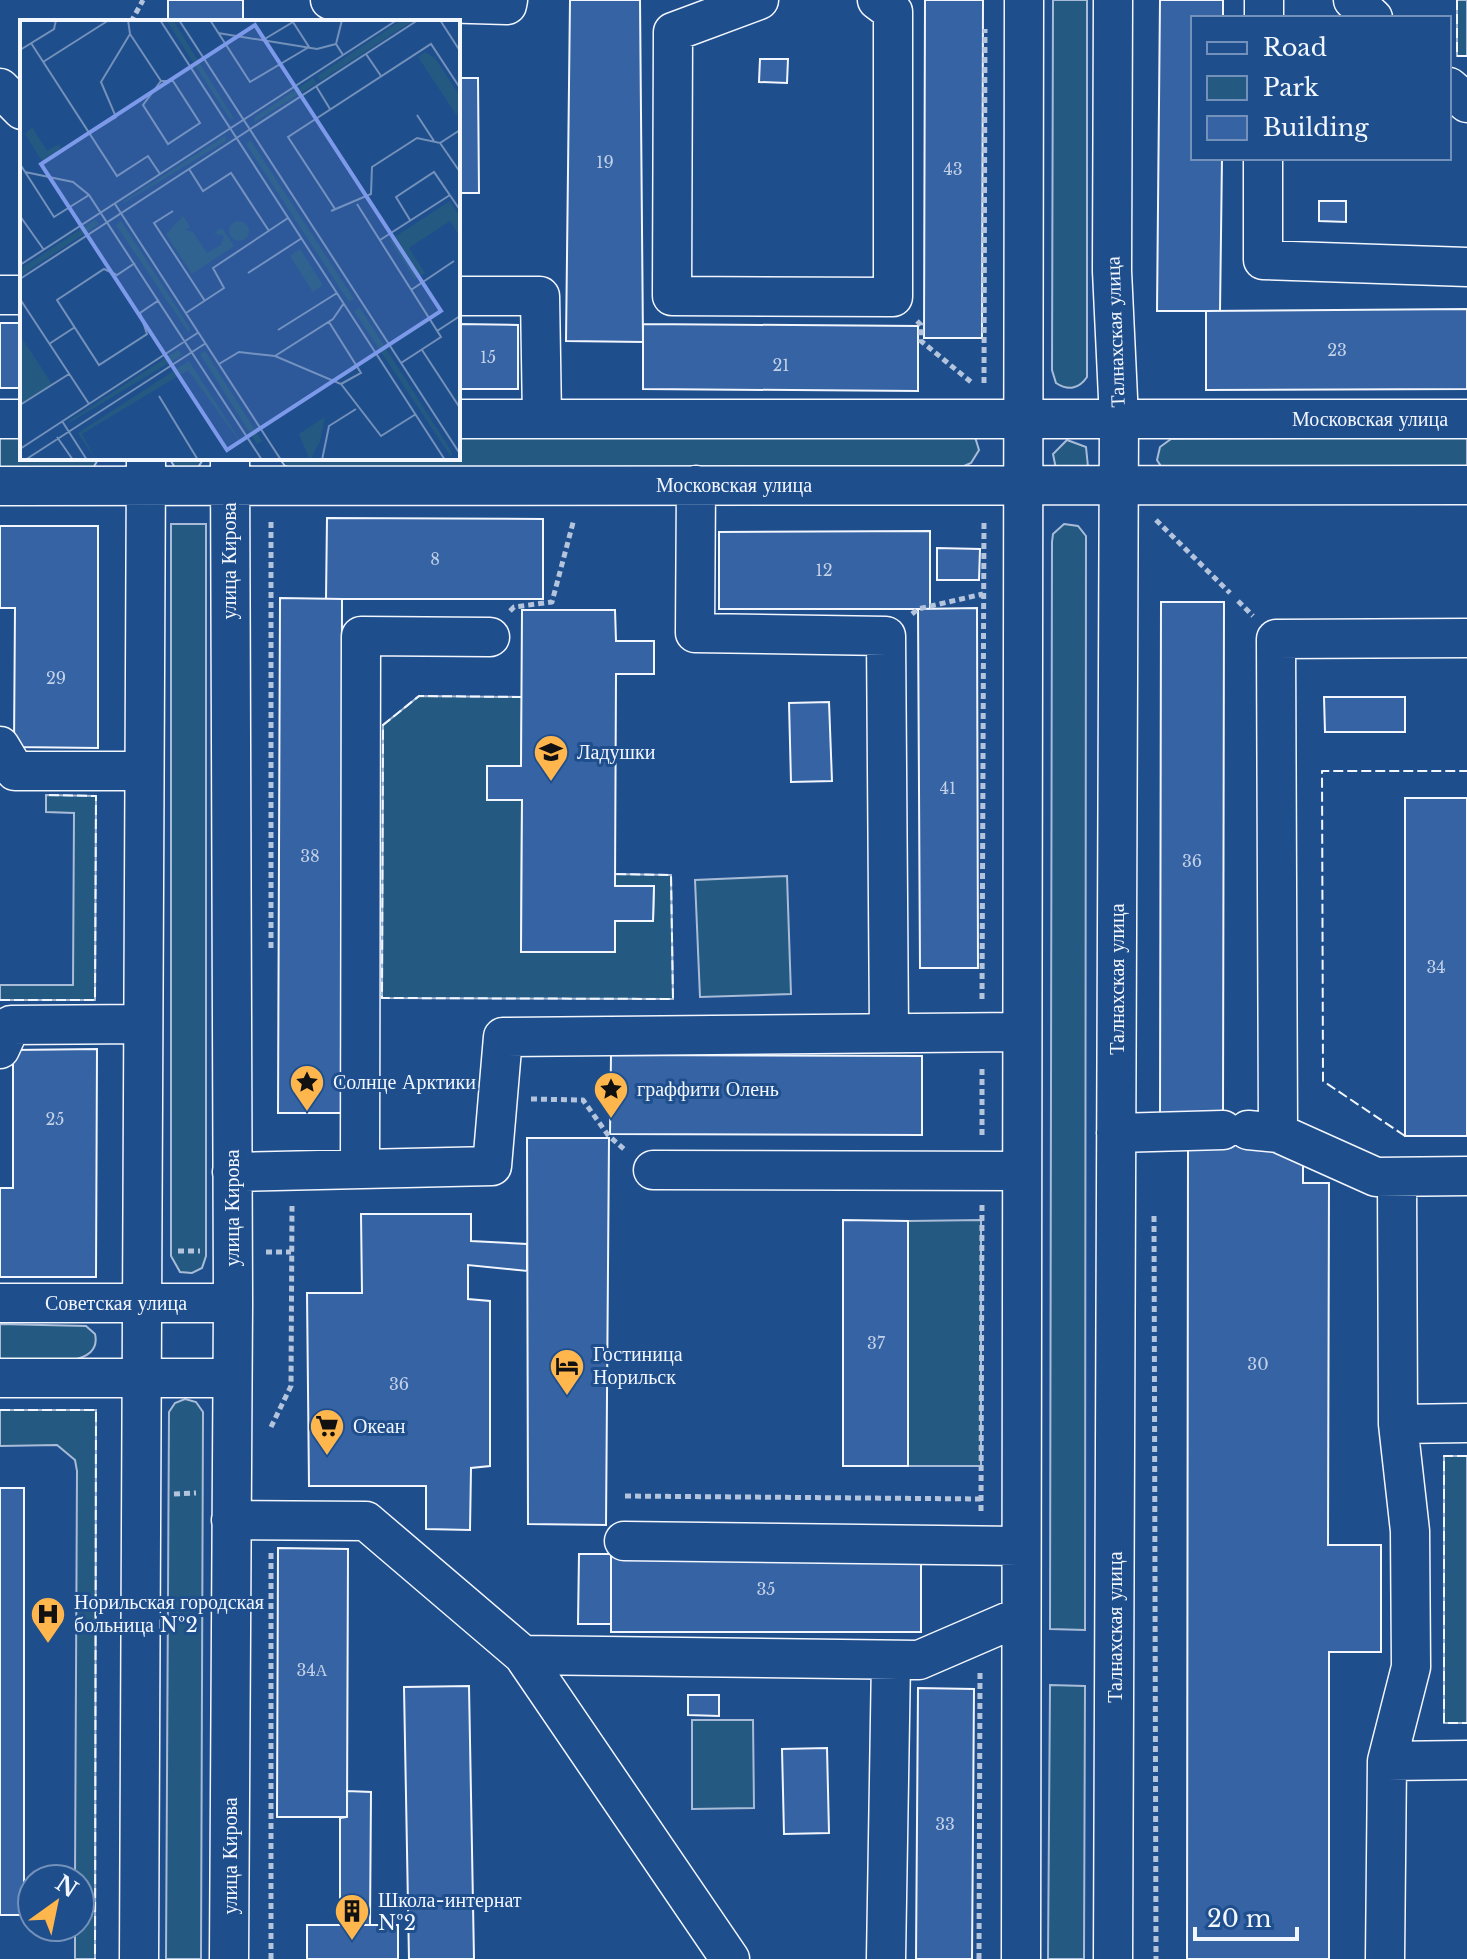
<svg xmlns="http://www.w3.org/2000/svg" width="1467" height="1959" font-family="'Libre Baskerville',serif">
<style>
.green{fill:#245a82;stroke:#a8bbd7;stroke-width:2}
.building{fill:#3563a3;stroke:#f2f6ff;stroke-width:2}
.lines{fill:none;stroke-linecap:round;stroke-linejoin:round}
.minor-casing{stroke:#f2f6ff;stroke-width:41}
.path{stroke:#b3c4dc;stroke-width:5;stroke-dasharray:6 4;stroke-linecap:butt}
.minor{stroke:#1f4e8c;stroke-width:38}
.fence{stroke:#f2f6ff;stroke-width:2;stroke-dasharray:10 4;stroke-linecap:butt}
.labels{text-anchor:middle;dominant-baseline:central;stroke-width:6;stroke-linejoin:round;paint-order:stroke}
.number-label{font-size:16px;fill:#c3d1e8}
.street-label{font-size:20px;fill:#f2f6ff;stroke:#1f4e8c}
.poi-label{font-size:20px;fill:#f2f6ff;stroke:#1f4e8c;text-anchor:start}
.inset-road{fill:none;stroke:#7391ba;stroke-width:2}
.view{fill:#7d9aea;fill-opacity:0.15;stroke:#7d9aea;stroke-width:4}
.inset-edge{fill:none;stroke:#f2f6ff;stroke-width:4}
</style>
<rect width="100%" height="100%" fill="#1f4e8c"/>
<!-- green -->
<path class="green" d="M1053,0H1087V377C1079,389 1068,391 1056,383L1052,370Z
M1457,0H1467V56H1457Z
M458,433L975,437L979,450L971,463L964,466L298,470L285,466L279,458H458Z
M0,435H22V458H99L93,468L0,471Z
M1467,437V473L1164,471L1157,460L1160,447L1171,439Z
M1067,440L1086,447L1088,467L1056,469L1053,454Z
M169,458H204L197,469H176Z
M171,524H206V1256L202,1268L192,1273L180,1272L171,1256Z
M1064,524L1078,526L1086,536L1085,1630L1050,1629L1052,542L1053,534Z
M419,696L522,697L521,766L487,767V800H522L521,952H615V921H653L654,887L615,886V874L671,875L673,999L382,998L383,725Z
M46,795L96,796L95,1000H0V985H73L74,813L46,812Z
M787,876L791,994L700,997L695,880Z
M981,1220V1466H908V1221Z
M0,1324L86,1326L95,1334C104,1373 24,1360 0,1360Z
M185,1399L196,1402L203,1412L201,1959H166L169,1412L175,1403Z
M0,1410H96L95,1959H75V1927H80V1879H75L77,1471L75,1460L57,1445L0,1446Z
M1444,1456H1467V1723H1444Z
M1050,1685L1085,1686L1084,1959H1048Z
M692,1720H753L754,1808L692,1809Z"/>
<!-- building -->
<path class="building" d="M168,0H243V22H168Z
M570,0H640L643,342L566,341Z
M925,0H983L982,338H924Z
M1160,0H1223V18H1193V158H1222L1220,311H1157Z
M760,59H788L787,83L759,82Z
M458,78H478L479,193H458Z
M1319,201H1346V222L1319,221Z
M1467,309V389L1206,390V311Z
M0,323H22V388H0Z
M458,324L518,325V389H458Z
M643,324L918,326V391L643,389Z
M327,518L543,519V599H326Z
M0,526H98V748L14,747L15,608H0Z
M930,531V609H719V532Z
M937,548L980,549L979,580H937Z
M280,598L342,599L341,1113H278Z
M1161,602H1224L1223,1117H1160Z
M977,608L978,968H920L918,609Z
M522,610H615L616,641H654V674H616L615,886H654L653,921H615V952H521L522,800H487V766H521Z
M1324,697H1405V732H1325Z
M829,702L832,781L791,782L789,703Z
M1405,798H1467V1136H1405Z
M97,1049L96,1277H0V1188H13V1050Z
M611,1055L922,1056V1135L610,1134Z
M1223,1117L1303,1148V1183H1329L1328,1545H1381V1652H1329V1959H1187L1188,1148Z
M527,1138H609L606,1525L528,1524Z
M361,1214H471V1241L527,1244V1271L468,1265V1299L490,1301V1466L471,1468L470,1530L426,1529V1486H309L307,1293H362Z
M843,1220L908,1221V1466H843Z
M0,1488H24V1915H0Z
M278,1548L348,1549L347,1817H277Z
M579,1554H611V1624H578Z
M611,1554L921,1555V1632H611Z
M469,1686L474,1959H409L404,1687Z
M918,1688L974,1689L972,1959H916Z
M688,1695H719V1716L688,1715Z
M827,1748L829,1833L784,1834L782,1749Z
M347,1791L371,1792L370,1925H340V1818L347,1817Z
M307,1925H398V1959H307Z"/>
<g class="lines">
<!-- minor casing -->
<g class="minor-casing">
<path id="minor" d="M330,0L507,5L508,0
M759,0L673,32L672,296L893,297V12L877,0
M1113,0L1112,271L1119,419L1113,1959
M1353,0L1373,18
M1264,18V0
M1449,87L1467,103
M0,88L22,110
M1263,158V260L1467,267
M0,295H22
M458,296H540L542,419
M0,419H22
M458,419H1467
M696,485L695,633L886,636L889,1032
M0,486L1467,485
M0,746L15,771H144
M0,1049L11,1025L142,1024
M1248,1130L1278,1133L1376,1177L1467,1176
M1116,1133L1223,1130
M1278,1133L1276,639L1467,638
M360,1168L361,636L490,637
M653,1170L1022,1171
M232,1172L492,1166L503,1037L1022,1032
M0,1303H233
M0,1378H232
M1398,1424L1467,1423
M231,1520L366,1521L523,1655L730,1959
M624,1541L1021,1546
M523,1655L919,1660L1021,1616
M1387,1761L1467,1760
M139,1959L146,458
M229,1959L233,1303L230,458
M886,1959L891,1660
M1021,1959L1024,0
M1385,1959L1387,1761L1411,1667L1410,1531L1398,1424L1397,1177"/>
</g>
<!-- path -->
<path class="path" d="M131,22L143,0
M917,321L921,325V341L971,382
M984,383L985,29
M1156,520L1230,593
M1238,601L1253,616
M510,611L514,607L552,602L574,519
M912,614L918,609L983,594
M271,948V518
M982,999L984,521
M531,1099L583,1100L608,1135L625,1150
M982,1135V1065
M1154,1216L1156,1959
M178,1251H200
M266,1252H291
M271,1427L291,1386L292,1206
M174,1494L196,1493
M625,1496L981,1499
M981,1511L982,1205
M271,1959V1553
M979,1959L980,1673"/>
<!-- minor -->
<use href="#minor" class="minor"/>
<!-- fence -->
<path class="fence" d="M1457,0V56H1467
M522,697L419,696L383,725L382,998L673,999L671,875L615,874
M0,1000H95L96,796L46,795
M1405,1136L1323,1081L1322,771H1467
M0,1410H96L95,1959
M1467,1456H1444V1723H1467"/>
</g>
<!-- icons -->
<defs>
<g id="school-pin" transform="scale(1.8)"><path d="M0 17L-7.5 6A9.5 9.5 0 1 1 7.5 6Z" fill="#ffb74d" stroke="#1f4e8c"/><path d="M0-5L7-2L0 1L-7-2ZM-4 1L0 2.5L4 1V4Q0 6-4 4Z" fill="#111"/></g>
<g id="sight-pin" transform="scale(1.8)"><path d="M0 17L-7.5 6A9.5 9.5 0 1 1 7.5 6Z" fill="#ffb74d" stroke="#1f4e8c"/><path d="M0-6L1.8-2.2L6-1.7L2.9 1.2L3.7 5.4L0 3.3L-3.7 5.4L-2.9 1.2L-6-1.7L-1.8-2.2Z" fill="#111"/></g>
<g id="hotel-pin" transform="scale(1.8)"><path d="M0 17L-7.5 6A9.5 9.5 0 1 1 7.5 6Z" fill="#ffb74d" stroke="#1f4e8c"/><path d="M-6-4.5h1.5V1H6V5H4.5V3h-9V5H-6ZM-4 0a1.8 1.8 0 1 1 3.6 0ZM.5 0V-2.5h3Q6-2.5 6 0Z" fill="#111"/></g>
<g id="supermarket-pin" transform="scale(1.8)"><path d="M0 17L-7.5 6A9.5 9.5 0 1 1 7.5 6Z" fill="#ffb74d" stroke="#1f4e8c"/><path d="M-6-5.5h2.5l.6 2H6L4.5 2H-2.5L-4.4-4H-6ZM-1.5 3.2a1.3 1.3 0 1 0 .1 0ZM3 3.2a1.3 1.3 0 1 0 .1 0Z" fill="#111"/></g>
<g id="hospital-pin" transform="scale(1.8)"><path d="M0 17L-7.5 6A9.5 9.5 0 1 1 7.5 6Z" fill="#ffb74d" stroke="#1f4e8c"/><path d="M-5-5h3v3.5h4V-5h3V5h-3V1.5h-4V5h-3Z" fill="#111"/></g>
<g id="building-pin" transform="scale(1.8)"><path d="M0 17L-7.5 6A9.5 9.5 0 1 1 7.5 6Z" fill="#ffb74d" stroke="#1f4e8c"/><path d="M-4-6H4V6H1V3H-1V6H-4ZM-2.5-4.3h1.7v1.8h-1.7ZM.8-4.3h1.7v1.8H.8ZM-2.5-1h1.7V.8h-1.7ZM.8-1h1.7V.8H.8Z" fill="#111"/></g>
</defs>
<g fill-rule="evenodd">
<use href="#school-pin" x="551" y="752"/>
<use href="#sight-pin" x="307" y="1082"/>
<use href="#sight-pin" x="611" y="1089"/>
<use href="#hotel-pin" x="567" y="1366"/>
<use href="#supermarket-pin" x="327" y="1426"/>
<use href="#hospital-pin" x="48" y="1614"/>
<use href="#building-pin" x="352" y="1911"/>
</g>
<g class="labels">
<!-- number labels -->
<g class="number-label">
<text x="605" y="162">19</text>
<text x="953" y="169">43</text>
<text x="1337" y="350">23</text>
<text x="488" y="357">15</text>
<text x="781" y="365">21</text>
<text x="435" y="559">8</text>
<text x="824" y="570">12</text>
<text x="56" y="678">29</text>
<text x="948" y="788">41</text>
<text x="310" y="856">38</text>
<text x="1192" y="861">36</text>
<text x="1436" y="967">34</text>
<text x="55" y="1119">25</text>
<text x="876" y="1343">37</text>
<text x="1258" y="1364">30</text>
<text x="399" y="1384">36</text>
<text x="766" y="1589">35</text>
<text x="312" y="1670">34А</text>
<text x="945" y="1824">33</text>
</g>
<!-- street labels -->
<g class="street-label">
<text transform="translate(1115 332) rotate(-92)">Талнахская улица</text>
<text x="1370" y="419">Московская улица</text>
<text x="734" y="485">Московская улица</text>
<text transform="translate(229 561) rotate(-90)">улица Кирова</text>
<text transform="translate(1117 979) rotate(-90)">Талнахская улица</text>
<text transform="translate(232 1208) rotate(-90)">улица Кирова</text>
<text x="116" y="1303">Советская улица</text>
<text transform="translate(1115 1627) rotate(-90)">Талнахская улица</text>
<text transform="translate(230 1856) rotate(-90)">улица Кирова</text>
</g>
<!-- poi labels -->
<g class="poi-label">
<text x="577" y="752">Ладушки</text>
<text x="333" y="1082">Солнце Арктики</text>
<text x="637" y="1089">граффити Олень</text>
<text x="593" y="1354">Гостиница<tspan x="593" dy="23">Норильск</tspan></text>
<text x="353" y="1426">Океан</text>
<text x="74" y="1602">Норильская городская<tspan x="74" dy="23">больница №2</tspan></text>
<text x="378" y="1900">Школа-интернат<tspan x="378" dy="23">№2</tspan></text>
</g>
</g>
<!-- overview -->
<g transform="translate(20 20)">
<rect width="440" height="440" fill="#1f4e8c"/>
<path d="M146,0H153L214,99H210ZM382,0H394L300,61L297,56ZM405,32L415,38L440,76L437,96L398,37ZM293,58L297,63L234,102L235,97ZM12,107L27,131L39,124L41,130L22,141L5,114ZM205,116L206,121L104,183V181ZM231,120V121L334,279L329,282L226,124ZM430,181L440,197V217L430,201L389,228L405,253L395,259L370,220ZM163,196L170,207L165,210L173,212L187,233L201,225L204,216L194,213L202,208L214,226L172,254L146,214ZM75,200L79,204L0,256V249ZM209 211a10 10 0 1 1 20 0a10 10 0 1 1-20 0ZM101,201L170,308L169,313L96,205ZM280,229L303,265L293,272L270,236ZM340,288L432,432L431,437L334,291ZM0,315L32,364L0,385ZM158,330L162,335L49,403L50,400ZM185,331L242,421L237,424L180,334ZM169,341L228,433L168,350L62,414L76,440L58,413ZM305,397L300,421L290,440L279,414Z" fill="#245a82"/>
<path class="inset-road" d="M108,0L110,14L141,61M140,0L425,440M159,0L440,434M190,0L230,62L289,27L273,2L243,20M420,0L440,31M198,13L297,29L316,24L323,35M11,23L97,156L128,136L140,154M316,24L322,0M0,30L34,9L36,0M346,34L361,56M23,42L89,0M141,61H153L180,103L148,124L123,85ZM296,66L310,89M397,95L414,121M70,113L96,97L81,62L110,14M420,123L440,152M0,144L34,197L69,175M169,149L183,171L211,153L249,211M5,152L53,162L69,175L242,440M95,184L261,440M337,184L421,317L381,343M315,189L268,117L411,24L440,68M153,191L134,203L185,281M311,191L351,174L352,147L397,118L420,123L440,110M0,196L24,230M390,200L376,177L414,152L440,190M360,220L430,175M115,243L97,255L84,249L37,280L79,345L127,314L120,293L139,280M0,245L377,0M228,253L282,218M0,259L398,0M391,270L434,241M0,279L69,384M166,293L204,268L193,248L268,198M309,302L341,353L321,364M258,310L317,273M417,311L440,296M29,324L55,307M402,330L440,388M255,336L313,299L324,283M199,344L219,332L255,336L321,364L361,416L396,394M139,376L178,440M0,385L49,354M42,401L67,440M37,417L53,440M0,429L179,312M5,440L186,323M185,440H219M302,440L309,406L336,389"/>
<path class="view" d="M235,5L421,291L207,430L21,144Z"/>
<rect width="440" height="440" class="inset-edge"/>
</g>
<!-- legend -->
<rect x="1191" y="16" width="260" height="144" fill="#1f4e8c" stroke="#7391ba" stroke-width="2"/>
<rect x="1207" y="42" width="40" height="12" fill="#1f4e8c" stroke="#7391ba" stroke-width="2"/>
<text x="1263" y="56" font-size="24" fill="#f2f6ff">Road</text>
<rect x="1207" y="76" width="40" height="24" fill="#245a82" stroke="#7391ba" stroke-width="2"/>
<text x="1263" y="96" font-size="24" fill="#f2f6ff">Park</text>
<rect x="1207" y="116" width="40" height="24" fill="#3563a3" stroke="#7391ba" stroke-width="2"/>
<text x="1263" y="136" font-size="24" fill="#f2f6ff">Building</text>
<!-- north arrow -->
<g transform="translate(56 1903) rotate(33)"><circle r="38" fill="#1f4e8c" stroke="#7391ba" stroke-width="2"/>
<path d="M0-6L14 30L0 20L-14 30Z" fill="#ffb74d"/>
<text y="-12" font-size="22" font-weight="bold" text-anchor="middle" fill="#f2f6ff">N</text>
</g>
<!-- scale -->
<path d="M1195 1927v12h102v-12" fill="none" stroke="#f2f6ff" stroke-width="4"/>
<text x="1207" y="1927" font-size="24" fill="#f2f6ff" stroke="#1f4e8c" stroke-width="6" paint-order="stroke">20 m</text>
</svg>
